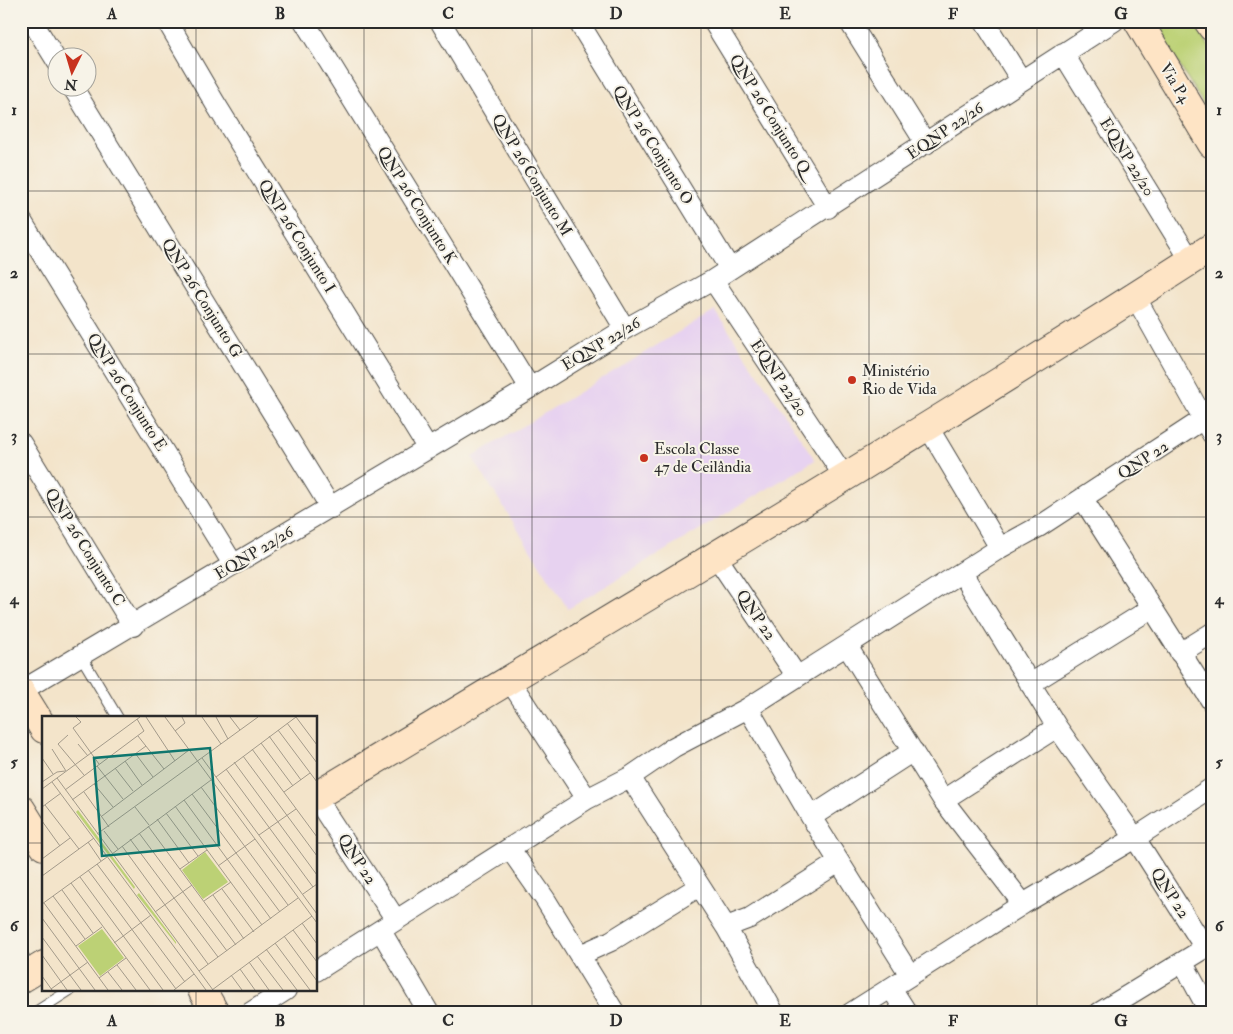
<svg xmlns="http://www.w3.org/2000/svg" width="1233" height="1034" font-family="'IM FELL Double Pica',serif">
<style>
.built{fill:#e7d2f0}
.green{fill:#bcd175;stroke:#747e50}
.lines{fill:none;stroke-linecap:round;stroke-linejoin:round}
.lane-casing{stroke:#494743;stroke-width:12}
.street-casing{stroke:#494743;stroke-width:22}
.secondary-casing{stroke:#494743;stroke-width:30}
.lane{stroke:#fff;stroke-width:10}
.street{stroke:#fff;stroke-width:20}
.secondary{stroke:#fee4c5;stroke-width:28}
.grid{fill:none;stroke:#2b2b2b;stroke-width:1;stroke-opacity:0.55}
.poi-dot{fill:#c8321e;stroke:#f7f3e8;stroke-width:2}
.labels{text-anchor:middle;dominant-baseline:central;stroke-width:4;stroke-linejoin:round;paint-order:stroke}
.street-label{font-size:16px;fill:#2b2b2b;stroke:#f7f3e8}
.poi-label{font-size:16px;fill:#2b2b2b;stroke:#f7f3e8;text-anchor:start}
.inset-road{fill:none;stroke:#a39a8a;stroke-width:1}
.view{fill:#0f766e;fill-opacity:0.15;stroke:#0f766e;stroke-width:2.5}
.inset-edge{fill:none;stroke:#2b2b2b;stroke-width:2.5}
.neatline{fill:none;stroke:#2b2b2b;stroke-width:2}
.grid-label{font-size:16px;text-anchor:middle;font-weight:bold;fill:#2b2b2b}
</style>
<rect width="100%" height="100%" fill="#f7f3e8"/>
<filter id="ink" filterUnits="userSpaceOnUse"><feTurbulence type="fractalNoise" baseFrequency=".02" numOctaves="2"/><feDisplacementMap in="SourceGraphic" scale="10" xChannelSelector="R" yChannelSelector="G"/><feConvolveMatrix kernelMatrix="1 2 1 2 8 2 1 2 1" color-interpolation-filters="sRGB"/></filter>
<filter id="wash" filterUnits="userSpaceOnUse"><feTurbulence type="fractalNoise" baseFrequency=".0096" numOctaves="4" result="noise"/><feDisplacementMap in="SourceGraphic" scale="20" xChannelSelector="R" yChannelSelector="G"/><feGaussianBlur stdDeviation="1.12" result="paint"/><feColorMatrix in="noise" values="0 0 0 0 0 0 0 0 0 0 0 0 0 0 0 0 0 1.4 0 .05"/><feComposite in="paint" operator="in"/></filter>
<g filter="url(#wash)">
<rect width="100%" height="100%" fill="#f3e4ca"/>
<!-- built -->
<path class="built" d="M715,310L815,460L568,609L472,457Z"/>
<!-- green -->
<path class="green" d="M1152,21H1193L1212,51V118Z"/>
</g>
<g filter="url(#ink)">
<g class="lines">
<!-- lane casing -->
<g class="lane-casing">
<path id="lane" d="M81,656L118,718
M21,953L33,971
M34,1013L70,990"/>
</g>
<!-- street casing -->
<g class="street-casing">
<path id="street" d="M32,21L58,63
M167,21L215,103L428,449
M304,21L530,388
M440,21L625,329
M578,21L730,269
M713,21L828,208
M849,21L926,144
M984,21L1021,80
M1063,53L1191,261
M73,88L331,508
M21,220L233,564
M713,280L844,476
M1136,298L1212,434
M928,427L1000,548
M21,443L133,626
M1083,499L1212,702
M716,556L796,675
M962,573L1057,727L1135,838L1205,948
M847,646L943,800L1023,904
M1180,653L1212,633
M510,681L587,799
M1030,684L1152,608
M21,691L530,388L625,329L713,280L1114,21
M748,708L811,817L910,975
M630,777L726,927L774,1013
M316,798L396,920
M943,800L1057,727
M811,817L913,751
M510,849L545,899L615,1013
M726,927L750,918L839,862
M381,931L429,1013
M580,955L611,941L698,887
M1183,963L1210,1013
M316,971L587,799L630,777L674,747L748,708L1000,548L1040,526L1202,420
M891,988L907,1013
M250,1013L286,990
M851,1013L1023,904L1135,838L1212,788
M1099,1013L1212,944"/>
</g>
<!-- secondary casing -->
<g class="secondary-casing">
<path id="secondary" d="M1138,21L1212,144
M1208,21L1212,27
M21,692L44,729
M316,796C616,615 918,437 1212,247
M21,809L44,846
M21,979L44,965
M202,990L215,1013"/>
</g>
<!-- lane -->
<use href="#lane" class="lane"/>
<!-- street -->
<use href="#street" class="street"/>
<!-- secondary -->
<use href="#secondary" class="secondary"/>
</g>
</g>
<!-- grid -->
<path class="grid" d="M196,21V718M364,21V1013M532,21V1013M701,21V1013M869,21V1013M1037,21V1013M21,191H1212M21,354H1212M21,517H1212M21,680H1212M21,843H44M316,843H1212M196,990V1013"/>
<!-- markers -->
<g class="poi-dot">
<circle cx="852" cy="380" r="5"/>
<circle cx="644" cy="458" r="5"/>
</g>
<g class="labels">
<!-- street labels -->
<g class="street-label">
<text transform="translate(1175 83) rotate(59)">Via P4</text>
<text transform="translate(770 114) rotate(58)">QNP 26 Conjunto Q</text>
<text transform="translate(945 131) rotate(-34)">EQNP 22/26</text>
<text transform="translate(653 145) rotate(58)">QNP 26 Conjunto O</text>
<text transform="translate(1127 157) rotate(58)">EQNP 22/20</text>
<text transform="translate(532 175) rotate(59)">QNP 26 Conjunto M</text>
<text transform="translate(417 205) rotate(58)">QNP 26 Conjunto K</text>
<text transform="translate(297 236) rotate(58)">QNP 26 Conjunto I</text>
<text transform="translate(202 298) rotate(58)">QNP 26 Conjunto G</text>
<text transform="translate(601 344) rotate(-31)">EQNP 22/26</text>
<text transform="translate(779 378) rotate(56)">EQNP 22/20</text>
<text transform="translate(127 392) rotate(58)">QNP 26 Conjunto E</text>
<text transform="translate(1143 460) rotate(-33)">QNP 22</text>
<text transform="translate(85 547) rotate(58)">QNP 26 Conjunto C</text>
<text transform="translate(254 553) rotate(-31)">EQNP 22/26</text>
<text transform="translate(756 615) rotate(56)">QNP 22</text>
<text transform="translate(357 859) rotate(57)">QNP 22</text>
<text transform="translate(1170 893) rotate(57)">QNP 22</text>
</g>
<!-- poi labels -->
<g class="poi-label">
<text x="862" y="371">Ministério<tspan x="862" dy="18">Rio de Vida</tspan></text>
<text x="654" y="449">Escola Classe<tspan x="654" dy="18">47 de Ceilândia</tspan></text>
</g>
</g>
<!-- overview -->
<g transform="translate(42 716)">
<rect width="275" height="275" fill="#f3e4ca"/>
<path d="M36,94L93,171L92,173L34,96ZM163,136L186,166L161,183L140,154ZM97,177L134,226V228L95,179ZM60,213L82,242L58,260L36,230Z" fill="#bcd175"/>
<path class="inset-road" d="M34,1L39,6L31,12L57,48M104,1L133,45M123,1L275,207M160,1L179,28M174,1L186,23M188,1L198,14M245,7L275,47M236,14L275,66M133,15L143,7L140,1M26,19L16,28L42,59M96,20L122,53M227,20L259,64M219,27L251,70M36,28L46,40M10,33L24,55M210,33L275,121M93,37L111,61M201,40L275,140M0,42L11,58M160,42L275,198M83,45L100,69M192,46L275,159M55,50L81,83M73,52L91,75M184,53L271,171M174,61L254,1L275,29M15,62L171,274M0,66L15,56L23,55M10,66L164,274M52,68L71,91M159,71L246,189M0,73L98,1M23,74L102,15L95,3M42,76L67,111M242,76L268,57M150,78L238,196M30,84L104,30M142,84L229,203M3,89L37,133M133,90L220,209M0,91L19,77M93,91L107,109M124,97L156,140M60,100L147,34M115,103L147,147M0,105L18,130M106,110L194,229M62,115L76,133M97,117L185,235M55,118L216,1M217,119L254,93M88,123L176,241M46,126L59,145M80,130L166,248M70,138L169,64M0,143L28,122M55,148L143,266M176,150L213,123M138,153L165,134M46,154L134,273M0,160L52,122M38,161L121,274M29,167L108,274M180,173L212,216M20,174L51,217M261,178L275,168M171,179L202,223M11,180L43,223M162,185L189,166M2,187L66,274M0,188L65,141M113,196L150,169M0,202L53,274M260,207L275,228M251,214L275,246M242,220L275,265M0,221L39,274M72,227L109,199M233,227L268,274M34,230L60,211M224,233L255,274M0,239L25,274M215,240L241,274M207,246L227,274M75,249L94,274M198,253L213,274M157,255L256,182M66,256L80,274M189,259L200,274M0,260L10,274M57,262L84,242M9,273L46,246M132,274L152,258M170,274L270,200"/>
<path class="view" d="M168,32L177,129L60,140L52,42Z"/>
<rect width="275" height="275" class="inset-edge"/>
</g>
<!-- margin -->
<rect width="1233" height="1034" fill="none" stroke="#f7f3e8" stroke-width="55"/>
<!-- north arrow -->
<g transform="translate(72 72) rotate(185)"><circle r="24" fill="#f7f3e8" stroke="#a5a39c"/>
<path d="M0-4L9 19L0 12L-9 19Z" fill="#c8321e"/>
<text y="-8" font-size="14" font-weight="bold" text-anchor="middle" fill="#2b2b2b">N</text>
</g>
<rect x="28" y="28" width="1178" height="978" class="neatline"/>
<g class="grid-label">
<text x="112" y="19">A</text>
<text x="280" y="19">B</text>
<text x="448" y="19">C</text>
<text x="616" y="19">D</text>
<text x="785" y="19">E</text>
<text x="953" y="19">F</text>
<text x="1121" y="19">G</text>
<text x="14" y="115">1</text>
<text x="1219" y="115">1</text>
<text x="14" y="278">2</text>
<text x="1219" y="278">2</text>
<text x="14" y="441">3</text>
<text x="1219" y="441">3</text>
<text x="14" y="604">4</text>
<text x="1219" y="604">4</text>
<text x="14" y="767">5</text>
<text x="1219" y="767">5</text>
<text x="14" y="931">6</text>
<text x="1219" y="931">6</text>
<text x="112" y="1026">A</text>
<text x="280" y="1026">B</text>
<text x="448" y="1026">C</text>
<text x="616" y="1026">D</text>
<text x="785" y="1026">E</text>
<text x="953" y="1026">F</text>
<text x="1121" y="1026">G</text>
</g>
</svg>
